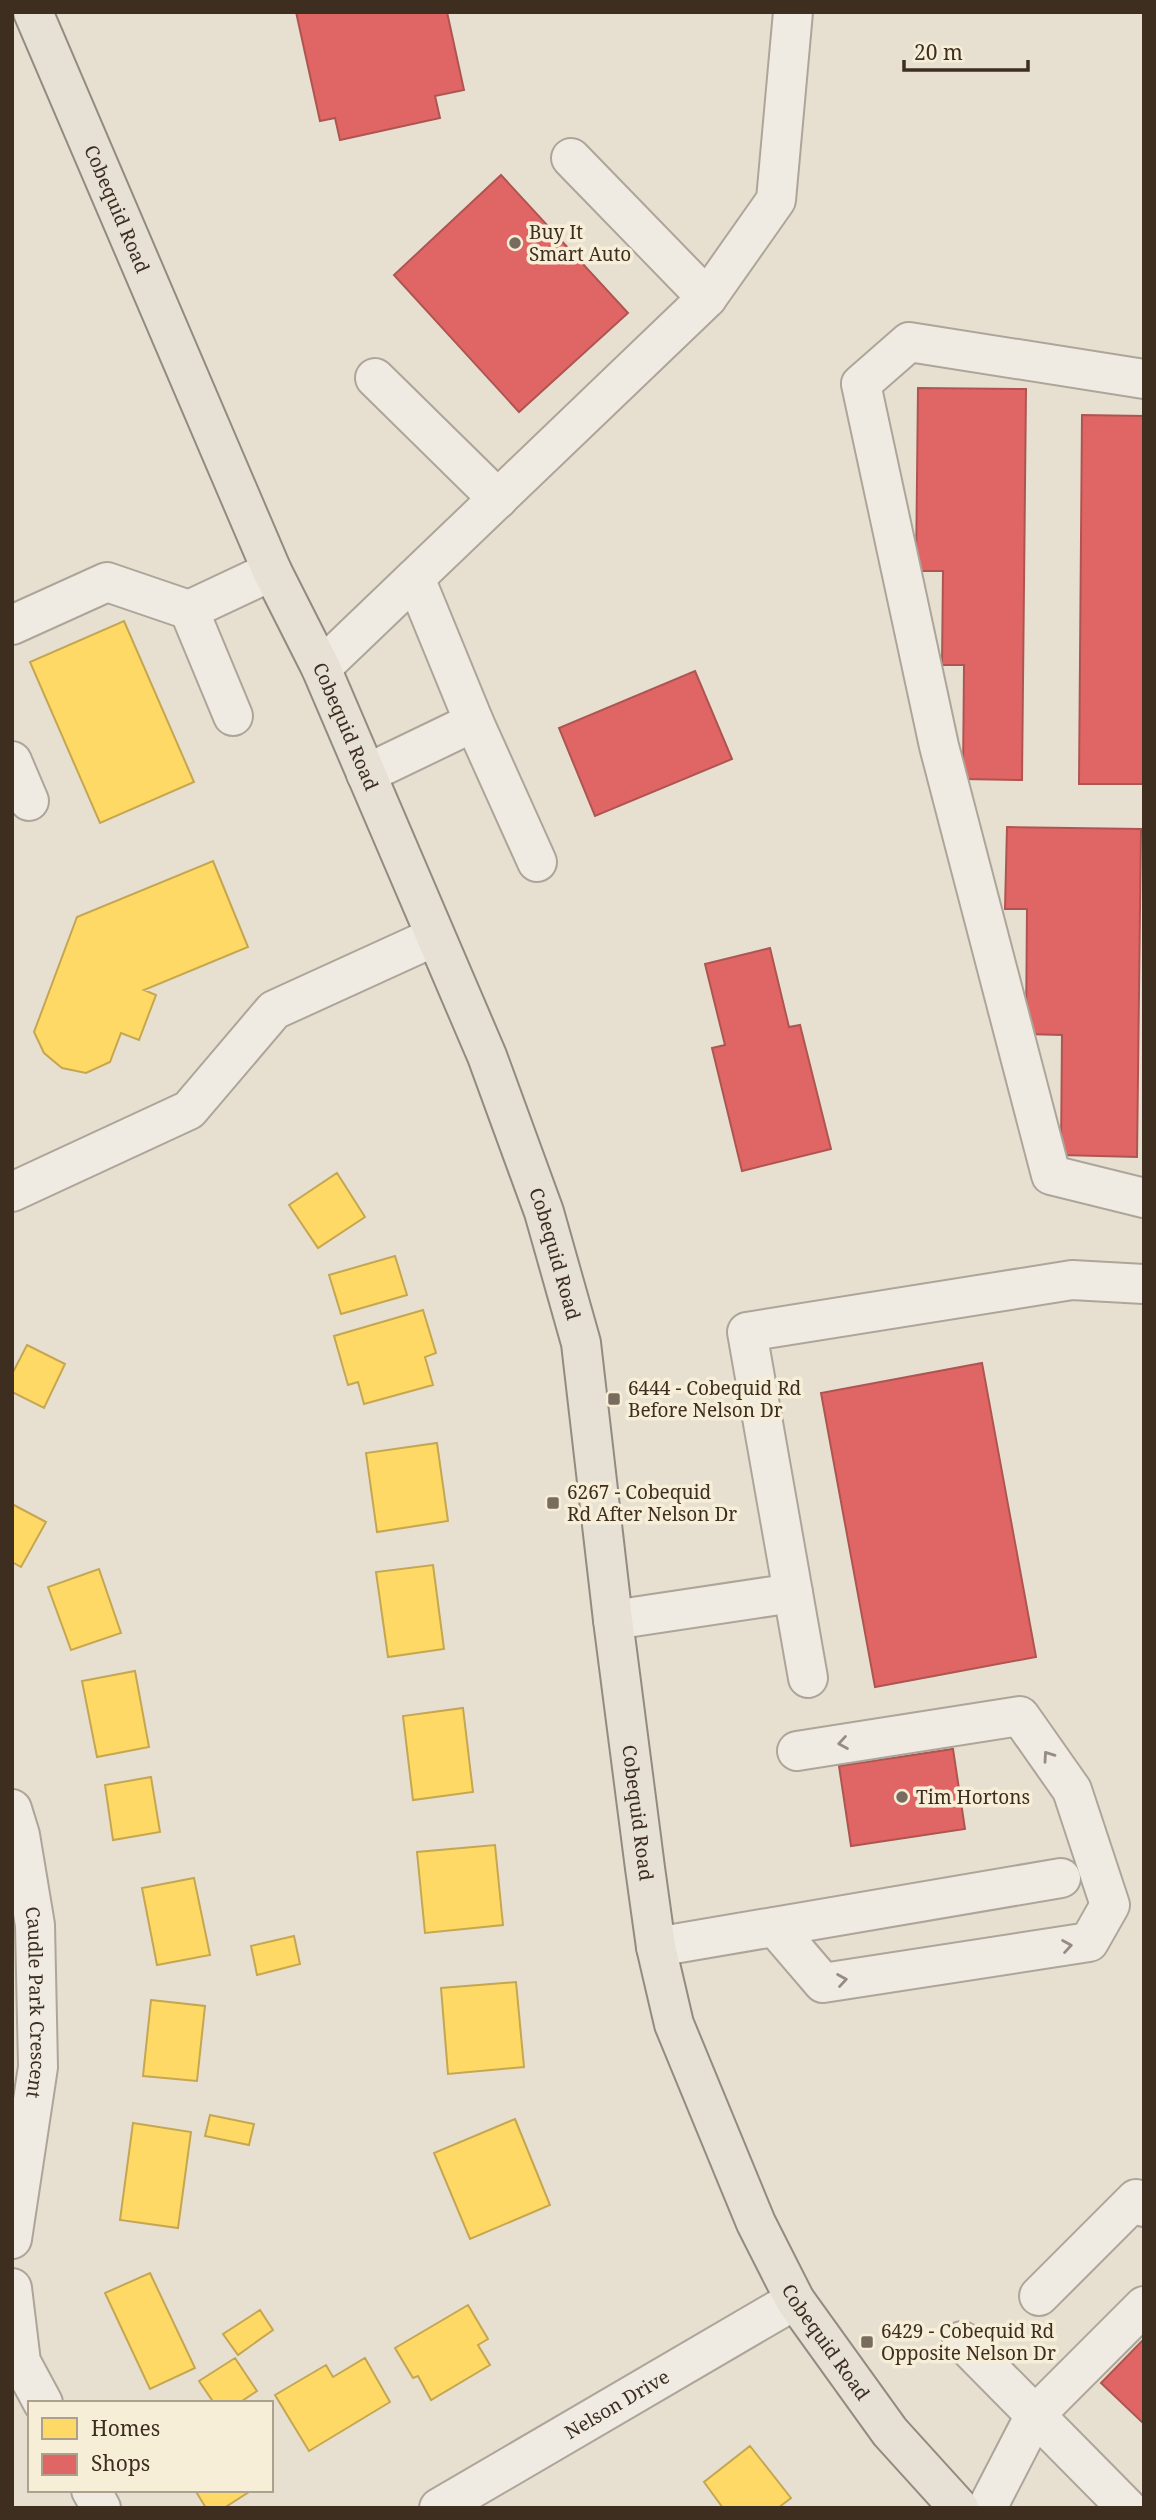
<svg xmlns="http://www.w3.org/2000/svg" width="1156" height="2520" font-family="'Noto Serif',serif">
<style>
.homes{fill:#ffd966;stroke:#c5a651;stroke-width:2}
.shops{fill:#e06666;stroke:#af5551;stroke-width:2}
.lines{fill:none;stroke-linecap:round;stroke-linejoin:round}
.minor-casing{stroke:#ada599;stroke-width:42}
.major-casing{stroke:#928b80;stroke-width:42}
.minor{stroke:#efebe3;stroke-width:38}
.major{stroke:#e6e1d4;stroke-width:38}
.oneway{stroke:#968c82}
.poi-dot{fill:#786c5e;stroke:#f7eed8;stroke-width:2.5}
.labels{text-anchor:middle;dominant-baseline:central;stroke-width:7;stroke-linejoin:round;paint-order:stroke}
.street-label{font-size:19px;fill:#3d2e20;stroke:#f7eed8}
.poi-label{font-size:19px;fill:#3d2e20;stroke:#f7eed8;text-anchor:start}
</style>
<rect width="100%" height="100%" fill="#e7e0d1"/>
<!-- homes -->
<path class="homes" d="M124,621L194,782L100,823L30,662Z
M213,861L248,947L144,990L156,995L139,1040L121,1033L110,1062L86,1073L62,1068L44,1053L34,1032L77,917Z
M337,1173L365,1217L318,1248L289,1205Z
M395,1256L407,1295L341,1314L329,1275Z
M423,1310L436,1353L425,1357L433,1385L364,1404L358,1382L348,1385L334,1336Z
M27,1345L65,1364L44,1408L12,1392V1374Z
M437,1443L448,1521L377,1532L366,1453Z
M12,1504L46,1522L21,1567L12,1562Z
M433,1565L444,1649L388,1657L376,1572Z
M99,1569L121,1633L71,1650L48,1587Z
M135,1671L149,1747L97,1757L82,1681Z
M463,1708L473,1792L413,1800L403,1716Z
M151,1777L160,1832L113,1840L105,1785Z
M495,1845L503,1925L425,1933L417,1852Z
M194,1878L210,1955L157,1965L142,1888Z
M294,1936L300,1964L257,1975L251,1946Z
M516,1982L524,2067L448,2074L441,1988Z
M151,2000L205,2006L197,2081L143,2076Z
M210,2115L254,2124L249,2145L205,2136Z
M515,2119L550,2205L470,2239L434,2153Z
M133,2123L191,2132L178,2228L120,2220Z
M150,2273L195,2368L150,2389L105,2293Z
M468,2305L488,2339L478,2345L490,2365L431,2400L418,2376L413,2378L395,2348Z
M260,2310L273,2330L238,2355L223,2334Z
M235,2358L257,2391L239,2403H214L199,2381Z
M365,2358L390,2402L309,2451L275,2395L326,2365L333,2377Z
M750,2446L791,2498L778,2508H723L704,2482Z
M195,2490H252L224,2508H206Z"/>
<!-- shops -->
<path class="shops" d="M296,12H447L464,90L435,96L440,118L340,140L335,118L320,121Z
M501,175L628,313L519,412L394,275Z
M918,388L1026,389L1022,780L963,779L964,665H942L943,571H916Z
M1082,415L1144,416V784H1079Z
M695,671L732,759L595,816L559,728Z
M1007,827L1141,829L1137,1157L1061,1155L1062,1035L1026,1034L1027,909H1005Z
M770,948L789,1027L800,1025L831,1149L742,1171L712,1048L725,1045L705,964Z
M982,1363L1036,1657L875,1687L821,1393Z
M953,1749L965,1829L851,1846L839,1766Z
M1144,2339V2424L1101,2383Z"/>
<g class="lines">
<!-- minor casing -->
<g class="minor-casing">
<g id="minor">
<path d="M707,298L776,200L793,12"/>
<path d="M375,378L498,499"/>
<path d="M1144,379L909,342L861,384L939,746L1051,1175L1144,1198"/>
<path d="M415,578L474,722L537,862"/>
<path d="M189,610L272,571"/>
<path d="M12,625L107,582L189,610L233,716"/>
<path d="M321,668L707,298L571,158"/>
<path d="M12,761L29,801"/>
<path d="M366,774L474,722"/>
<path d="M12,1192L189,1110L274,1010L434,937"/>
<path d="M613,1620L793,1593"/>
<path d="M808,1678L747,1332L1072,1280L1144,1284"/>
<path id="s1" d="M12,1809L20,1835L35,1925L38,2067L12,2239"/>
<path d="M775,1927L823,1983L1089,1942L1110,1905L1072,1790L1020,1716L797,1751"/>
<path d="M656,1947L1061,1878"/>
<path d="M12,2288L21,2362L43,2403"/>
<path d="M1039,2296L1136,2199L1144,2207"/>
<path d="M962,2341L1127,2508"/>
<path d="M91,2490L101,2508"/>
<path id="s2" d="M439,2508L795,2300"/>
<path d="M987,2508L1035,2415L1144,2306"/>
</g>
</g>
<!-- major casing -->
<g class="major-casing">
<g id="major">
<path id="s3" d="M33,12L272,571L321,668L487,1056L544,1212L581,1343L613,1620L645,1868L656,1947L674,2024L756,2223L795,2300L890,2432L959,2508"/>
</g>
</g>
<!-- minor -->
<use href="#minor" class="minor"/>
<!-- major -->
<use href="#major" class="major"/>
</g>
<!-- one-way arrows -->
<defs><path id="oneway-chevron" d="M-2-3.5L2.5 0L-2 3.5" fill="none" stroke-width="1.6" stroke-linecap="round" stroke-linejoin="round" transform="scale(1.75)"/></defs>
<g class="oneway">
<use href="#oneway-chevron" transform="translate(843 1743) rotate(171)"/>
<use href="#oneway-chevron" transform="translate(1048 1756) rotate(-125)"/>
<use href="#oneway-chevron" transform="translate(1067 1946) rotate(-9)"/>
<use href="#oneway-chevron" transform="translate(842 1980) rotate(-9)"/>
</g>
<!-- markers -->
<g class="poi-dot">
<circle cx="515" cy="243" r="7"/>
<rect x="607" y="1392" width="14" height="14" rx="3.5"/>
<rect x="546" y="1496" width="14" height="14" rx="3.5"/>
<circle cx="902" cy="1797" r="7"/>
<rect x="860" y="2335" width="14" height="14" rx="3.5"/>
</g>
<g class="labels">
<!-- street labels -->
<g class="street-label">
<text stroke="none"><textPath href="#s3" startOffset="214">Cobequid Road</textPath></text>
<text stroke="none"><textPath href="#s3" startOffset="780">Cobequid Road</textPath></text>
<text stroke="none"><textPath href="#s3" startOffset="1348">Cobequid Road</textPath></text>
<text stroke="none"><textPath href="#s3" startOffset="1914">Cobequid Road</textPath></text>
<text stroke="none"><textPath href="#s1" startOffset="196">Caudle Park Crescent</textPath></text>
<text stroke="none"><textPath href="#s3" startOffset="2482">Cobequid Road</textPath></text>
<text stroke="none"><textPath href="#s2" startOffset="206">Nelson Drive</textPath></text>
</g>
<!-- poi labels -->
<g class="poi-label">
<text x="529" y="232">Buy It<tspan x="529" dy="22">Smart Auto</tspan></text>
<text x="628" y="1388">6444 - Cobequid Rd<tspan x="628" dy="22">Before Nelson Dr</tspan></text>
<text x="567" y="1492">6267 - Cobequid<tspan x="567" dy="22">Rd After Nelson Dr</tspan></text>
<text x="916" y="1797">Tim Hortons</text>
<text x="881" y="2331">6429 - Cobequid Rd<tspan x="881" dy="22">Opposite Nelson Dr</tspan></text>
</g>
</g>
<!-- border -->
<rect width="1156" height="2520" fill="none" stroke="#3d2e20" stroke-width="28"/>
<!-- legend -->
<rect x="28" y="2401" width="245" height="91" fill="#f7eed8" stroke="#ada18e" stroke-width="2"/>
<rect x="42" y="2418" width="35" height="21" fill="#ffd966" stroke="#ada18e" stroke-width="2"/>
<text x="91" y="2436" font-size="21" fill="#3d2e20">Homes</text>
<rect x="42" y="2454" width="35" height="21" fill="#e06666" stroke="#ada18e" stroke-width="2"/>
<text x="91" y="2471" font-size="21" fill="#3d2e20">Shops</text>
<!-- scale -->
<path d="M904 60v10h124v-10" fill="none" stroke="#3d2e20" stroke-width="3.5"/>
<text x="914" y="60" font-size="21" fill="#3d2e20" stroke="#f7eed8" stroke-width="5" paint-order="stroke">20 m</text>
</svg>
